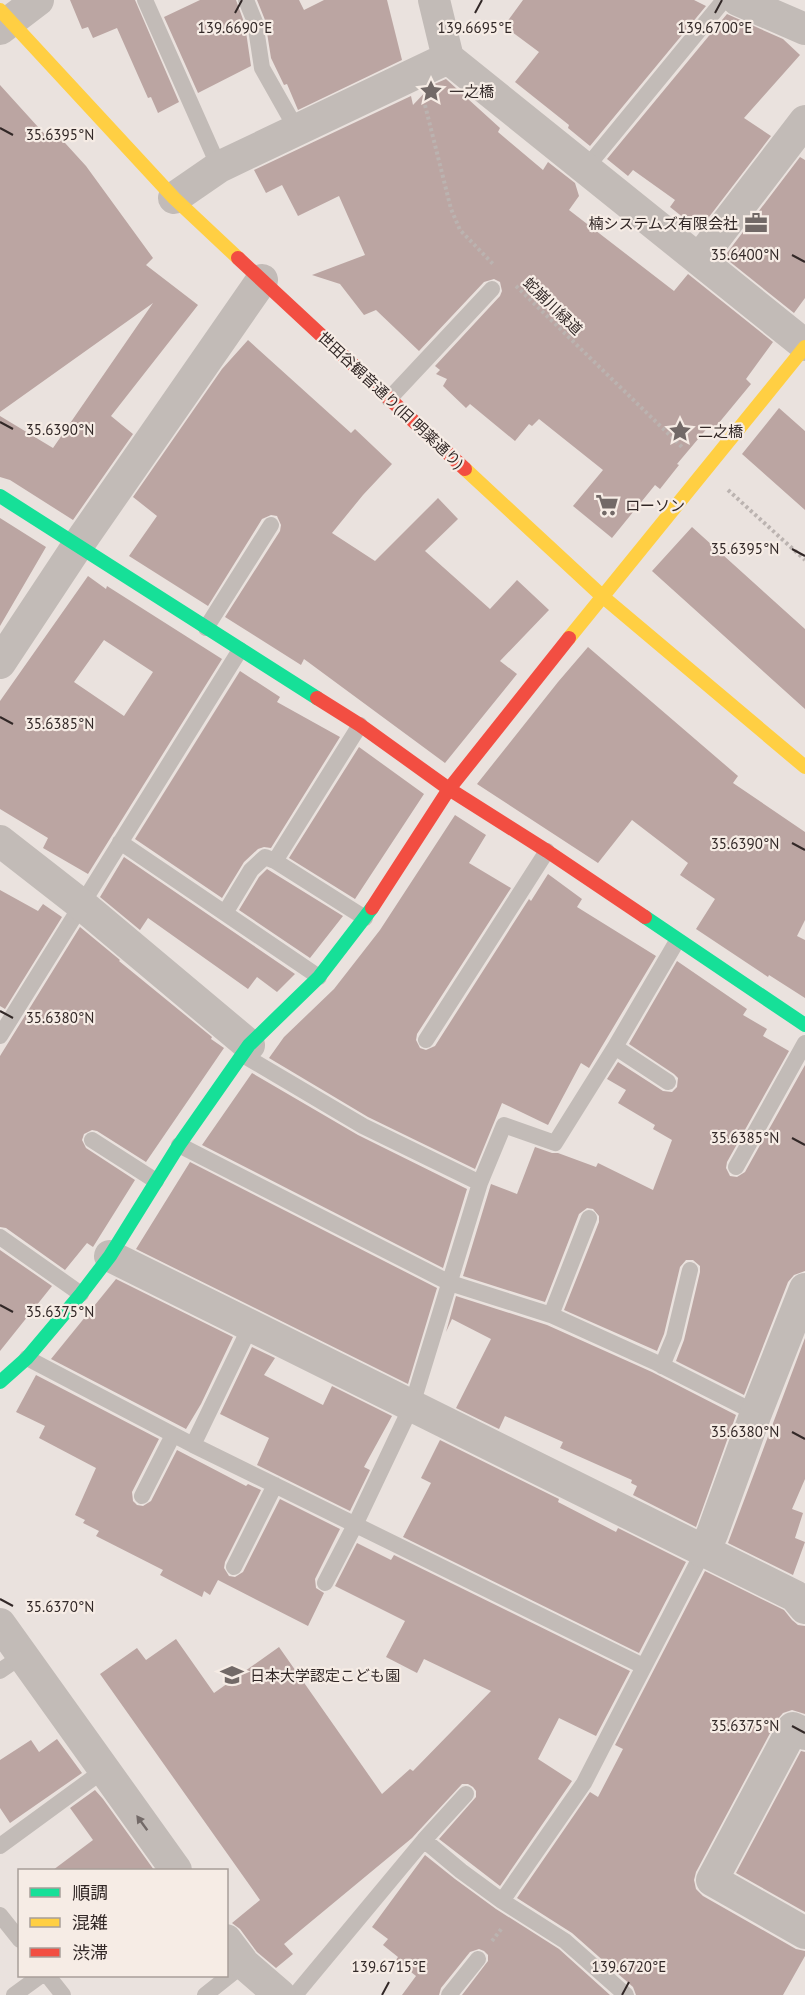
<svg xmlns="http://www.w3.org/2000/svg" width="805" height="1995" font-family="'PT Sans','Noto Sans JP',sans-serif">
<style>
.building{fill:#bba5a2;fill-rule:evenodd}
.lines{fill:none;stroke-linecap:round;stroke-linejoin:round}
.path{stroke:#bbb3b0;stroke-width:4;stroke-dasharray:3 3;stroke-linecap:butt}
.lane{stroke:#c2bbb7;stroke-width:16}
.street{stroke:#c2bbb7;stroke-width:32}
.fast{stroke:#16e098;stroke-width:14}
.slow{stroke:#ffcf43;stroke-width:14}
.jam{stroke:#f24e42;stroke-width:14}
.oneway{fill:#736a68}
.ticks{fill:none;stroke:#322827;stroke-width:2}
.labels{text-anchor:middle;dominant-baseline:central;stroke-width:4.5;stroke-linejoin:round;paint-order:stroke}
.poi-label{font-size:15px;fill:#322827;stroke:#f6ece5;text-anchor:start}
.street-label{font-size:15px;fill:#322827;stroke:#f6ece5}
.ticks-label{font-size:15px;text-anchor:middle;fill:#322827;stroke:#f6ece5;stroke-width:4.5;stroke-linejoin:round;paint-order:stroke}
</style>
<rect width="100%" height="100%" fill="#eae2de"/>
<!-- building -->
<path class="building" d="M70,0H135L179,102L158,113L151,97L148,98L117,28L93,38L88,27L82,29Z
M200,0H236L245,25L251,66L198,93L164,17Z
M257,0H299L304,10L324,0H387L402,60L298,110L287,84L284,85L271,58L265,20Z
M523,0H694L706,6L590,146L568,128L569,125L515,82L539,52L504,26Z
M727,14L783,39L800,55L744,118L771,136L699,230L670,207L675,200L633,170L628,176L607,159Z
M446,79L500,128L498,132L543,170L548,162L575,183L579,196L569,210L674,291L688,274L773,342L746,379L751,384L713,430L709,426L677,464L679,465L660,489L655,485L612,538L573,506L603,470L539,419L532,426L529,424L515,441L470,404L466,408L443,386L447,379L436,374L440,370L435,366L500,296L502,291L500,282L494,279L484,282L419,351L376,310L364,315L340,284L312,275L365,255L339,196L298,216L282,185L266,193L254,170L411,96L413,105L432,85Z
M0,85L48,138L55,132L86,166L153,258L146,265L198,305L111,416L133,434L73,520L10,480L0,477V416L53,448L153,303L0,412Z
M800,157L805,160V298L794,313L724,257Z
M248,340L351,433L355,429L392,464L363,495L332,533L375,561L438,498L458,519L425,551L490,609L517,580L549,610L500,661L517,674L445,763L304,659L301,665L225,617L280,531L281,525L277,516L271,515L262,519L208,606L129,556L157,516L133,497L222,369Z
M779,408L805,431V510L742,454Z
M0,518L46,547L0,626Z
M692,527L805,629V709L652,571Z
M88,576L106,589L107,586L222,659L88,874L43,848L48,838L0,809V701ZM104,640L153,672L124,716L74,682Z
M588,647L738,776L733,783L805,832V920L797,936L805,940V998L769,975L768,977L696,929L715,899L680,875L688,863L632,820L598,863L477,784L558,682Z
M240,671L280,697L277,702L340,737L271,848L264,847L258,849L244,862L222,898L135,839Z
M359,747L424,794L355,899L289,858Z
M455,815L486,835L469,863L511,888L417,1034L416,1040L420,1048L426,1050L435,1046L529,899L531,901L548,874L582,899L577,907L656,956L589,1068L581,1063L548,1125L502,1103L475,1169L368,1117L269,1058L284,1037L334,989L380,930Z
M124,857L295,974L277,992L257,977L248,989L148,918L140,930L100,897Z
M267,869L343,916L310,958L239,910L259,877Z
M0,890L38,911L43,904L62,917L5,1009L0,1006Z
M80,927L120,960L119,961L212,1037L211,1039L224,1048L146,1162L97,1131L92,1130L84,1134L82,1140L86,1148L135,1180L93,1247L87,1243L65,1270L6,1228L0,1227V1056Z
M677,961L747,1009L743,1015L767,1029L763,1036L789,1051L727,1162L726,1168L730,1176L737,1177L745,1172L805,1065V1271L794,1275L788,1282L744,1395L676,1361L684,1340L700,1272V1266L693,1260H686L680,1267L664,1334L657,1351L564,1310L599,1222V1216L593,1209L587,1208L579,1214L545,1302L463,1276L491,1184L517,1194L535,1147L552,1153H558L596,1167L598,1163L653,1190L672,1140L653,1129L655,1125L618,1103L626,1090L607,1079L618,1062L663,1091L672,1092L677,1087L678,1078L674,1074L629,1044Z
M252,1073L358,1135L467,1189L443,1268L202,1145Z
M190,1162L437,1288L408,1384L136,1249Z
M0,1250L52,1286L0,1351Z
M116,1279L233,1337L201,1404L186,1429L51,1359Z
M456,1296L547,1325L652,1372L736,1415L696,1527L633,1495L637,1486L631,1483L632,1480L560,1448L563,1442L505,1416L499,1429L456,1408L491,1339L452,1319L446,1332Z
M805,1338V1479L792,1509L803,1513L795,1538L805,1542L793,1575L728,1543Z
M252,1347L275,1358L264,1375L323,1405L332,1386L392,1416L364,1467L370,1470L350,1511L257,1465L269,1438L220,1414Z
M36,1375L159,1439L132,1492L133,1501L137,1505L143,1506L151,1501L177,1450L246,1486L248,1484L261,1490L225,1562L224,1568L229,1576L235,1577L243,1572L280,1499L340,1529L315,1579L316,1588L324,1593L308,1626L218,1580L210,1595L204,1591L202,1597L160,1575L163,1570L96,1536L99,1531L83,1523L85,1520L75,1515L96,1468L39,1438L45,1426L16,1412Z
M440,1440L559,1499L558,1502L616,1532L618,1528L686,1562L639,1653L403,1537L431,1483L421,1478Z
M357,1543L391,1560L394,1555L630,1671L596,1736L559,1718L538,1759L572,1781L500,1886L439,1839L476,1797V1791L473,1787L468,1784H462L412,1838L284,1944L293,1954L276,1968L257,1952L240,1929L232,1923L260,1900L100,1674L137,1648L146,1660L176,1639L214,1693L279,1647L382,1794L410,1769L413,1771L491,1691L424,1659L417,1673L386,1657L405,1621L335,1586Z
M705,1571L784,1610L792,1620L798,1625L805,1626V1714L792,1710L783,1713L777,1720L696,1872L694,1880L696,1889L703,1896L796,1949L805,1951V1956L783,1995H636L633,1987L572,1933L517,1898L590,1792L598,1797L623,1749L615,1745Z
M57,1739L82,1773L10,1823L0,1808V1760L31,1740L39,1752Z
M801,1751L805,1752V1912L736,1873Z
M95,1790L103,1799L154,1870H53L93,1840L70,1808Z
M425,1855L455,1879L496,1909L559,1949L610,1995H462L488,1961V1955L484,1951L479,1949L470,1952L441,1988L439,1995H402L416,1976L396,1960L398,1957L383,1945L388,1939L372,1927Z"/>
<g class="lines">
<!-- path -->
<path class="path" d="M425,105L451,209L460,230L493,264
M516,286L683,448
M728,490L805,560
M492,1941L502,1928"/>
<!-- lane -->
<path class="lane" d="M145,0L219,167
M246,0L255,22L262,68L297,130
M586,168L724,0
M389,399L492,289
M206,628L271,525
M120,842L319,977
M275,861L360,725
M225,913L251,870L265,857L275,861L365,918
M0,1036L240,650
M426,1040L547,851
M615,1047L668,1082
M243,1055L363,1126L480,1183
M92,1140L156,1181
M179,1145L450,1283L551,1315L657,1363L756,1413
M736,1167L805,1043
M0,1237L81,1294
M551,1315L589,1218
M27,1358L193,1445L643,1666
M662,1366L674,1337L690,1270
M193,1445L251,1325
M142,1496L173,1435
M234,1567L275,1485
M325,1583L355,1525L412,1405L480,1183L504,1125L555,1143L615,1047L677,941
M0,1671L22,1656
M424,1840L461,1871L502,1901
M0,1846L104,1770
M0,1915L20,1940
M48,1976L63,1995
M14,1995L40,1976
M205,1995L244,1964
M295,1995L424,1840L466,1794
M449,1995L478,1959
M626,1995L565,1941L502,1901L584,1783L703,1552"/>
<!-- street -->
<path class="street" d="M434,0L448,58L805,345
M738,0L805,29
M0,29L38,0
M174,198L219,167L448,58
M700,258L805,121
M0,663L78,545L262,280
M0,841L82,905L249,1045
M110,1256L795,1596L805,1608
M703,1552L712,1534L756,1413L805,1289
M0,1624L176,1870
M805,1734L793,1728L712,1880L805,1933
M226,1940L244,1964L280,1995"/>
<!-- fast -->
<path class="fast" d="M0,496L317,698
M645,917L805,1025
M0,1382L27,1358L81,1294L110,1256L179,1145L249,1045L319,977L372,908"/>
<!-- slow -->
<path class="slow" d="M0,10L174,198L238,258
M465,469L602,596L805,767
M569,638L805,347"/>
<!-- jam -->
<path class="jam" d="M238,258L465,469
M317,698L360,725L449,789L547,851L645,917
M372,908L449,789L569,638"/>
</g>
<!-- one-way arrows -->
<defs><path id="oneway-solid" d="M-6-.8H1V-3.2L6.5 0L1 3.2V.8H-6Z" transform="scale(1.5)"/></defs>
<use class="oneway" href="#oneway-solid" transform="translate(142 1823) rotate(-126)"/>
<!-- ticks -->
<path class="ticks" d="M235,13L242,0M475,13L482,0M715,13L722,0M0,128L13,135M792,255L805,262M0,422L13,429M792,549L805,556M0,717L13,724M792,843L805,850M0,1011L13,1018M792,1138L805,1145M0,1305L13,1312M792,1432L805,1439M0,1599L13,1606M792,1726L805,1733M382,1995L389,1982M622,1995L629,1982"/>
<!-- icons -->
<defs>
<g id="sight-bare" transform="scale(1.8)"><path d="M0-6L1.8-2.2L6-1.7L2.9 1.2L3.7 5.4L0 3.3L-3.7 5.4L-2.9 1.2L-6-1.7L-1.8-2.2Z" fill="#726967" stroke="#f6ece5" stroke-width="2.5" paint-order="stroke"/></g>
<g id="office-bare" transform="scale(1.8)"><path d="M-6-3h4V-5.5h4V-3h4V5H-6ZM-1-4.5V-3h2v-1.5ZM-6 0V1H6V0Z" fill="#726967" stroke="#f6ece5" stroke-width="2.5" paint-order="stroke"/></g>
<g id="supermarket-bare" transform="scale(1.8)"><path d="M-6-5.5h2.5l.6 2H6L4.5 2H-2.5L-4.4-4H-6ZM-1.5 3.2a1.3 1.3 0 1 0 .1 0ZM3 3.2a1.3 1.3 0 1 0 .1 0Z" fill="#726967" stroke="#f6ece5" stroke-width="2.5" paint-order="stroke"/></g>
<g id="school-bare" transform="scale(1.8)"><path d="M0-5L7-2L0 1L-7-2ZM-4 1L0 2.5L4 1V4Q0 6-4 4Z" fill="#726967" stroke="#f6ece5" stroke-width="2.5" paint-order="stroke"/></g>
</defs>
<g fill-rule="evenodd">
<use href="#sight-bare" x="431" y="91"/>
<use href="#office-bare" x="756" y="223"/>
<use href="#sight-bare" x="680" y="431"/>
<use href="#supermarket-bare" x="607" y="505"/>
<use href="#school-bare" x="232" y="1675"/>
</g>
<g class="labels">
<!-- poi labels -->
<g class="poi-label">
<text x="449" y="91">一之橋</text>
<text x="738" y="223" text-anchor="end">楠システムズ有限会社</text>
<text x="698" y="431">二之橋</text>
<text x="625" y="505">ローソン</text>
<text x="250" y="1675">日本大学認定こども園</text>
</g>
<!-- street labels -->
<g class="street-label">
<text transform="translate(553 306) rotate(44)">蛇崩川緑道</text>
<text transform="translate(391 400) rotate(43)">世田谷観音通り(旧 明薬通り)</text>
</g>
</g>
<g class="ticks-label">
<text x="235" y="33">139.6690°E</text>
<text x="475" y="33">139.6695°E</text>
<text x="715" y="33">139.6700°E</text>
<text x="60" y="140">35.6395°N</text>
<text x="745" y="260">35.6400°N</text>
<text x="60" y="435">35.6390°N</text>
<text x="745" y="554">35.6395°N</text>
<text x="60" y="729">35.6385°N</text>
<text x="745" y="849">35.6390°N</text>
<text x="60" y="1023">35.6380°N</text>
<text x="745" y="1143">35.6385°N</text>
<text x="60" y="1317">35.6375°N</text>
<text x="745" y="1437">35.6380°N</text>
<text x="60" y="1612">35.6370°N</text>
<text x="745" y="1731">35.6375°N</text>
<text x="389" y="1972">139.6715°E</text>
<text x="629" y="1972">139.6720°E</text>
</g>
<!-- legend -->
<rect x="18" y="1869" width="210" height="108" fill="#f6ece5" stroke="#a89e99" stroke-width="1.5"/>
<rect x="30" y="1888" width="30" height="9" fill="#16e098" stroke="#a89e99" stroke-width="1.5"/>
<text x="72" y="1899" font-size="18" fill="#322827">順調</text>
<rect x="30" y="1918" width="30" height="9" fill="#ffcf43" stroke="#a89e99" stroke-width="1.5"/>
<text x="72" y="1929" font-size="18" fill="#322827">混雑</text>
<rect x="30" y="1948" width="30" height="9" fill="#f24e42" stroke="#a89e99" stroke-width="1.5"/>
<text x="72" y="1959" font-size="18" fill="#322827">渋滞</text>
</svg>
